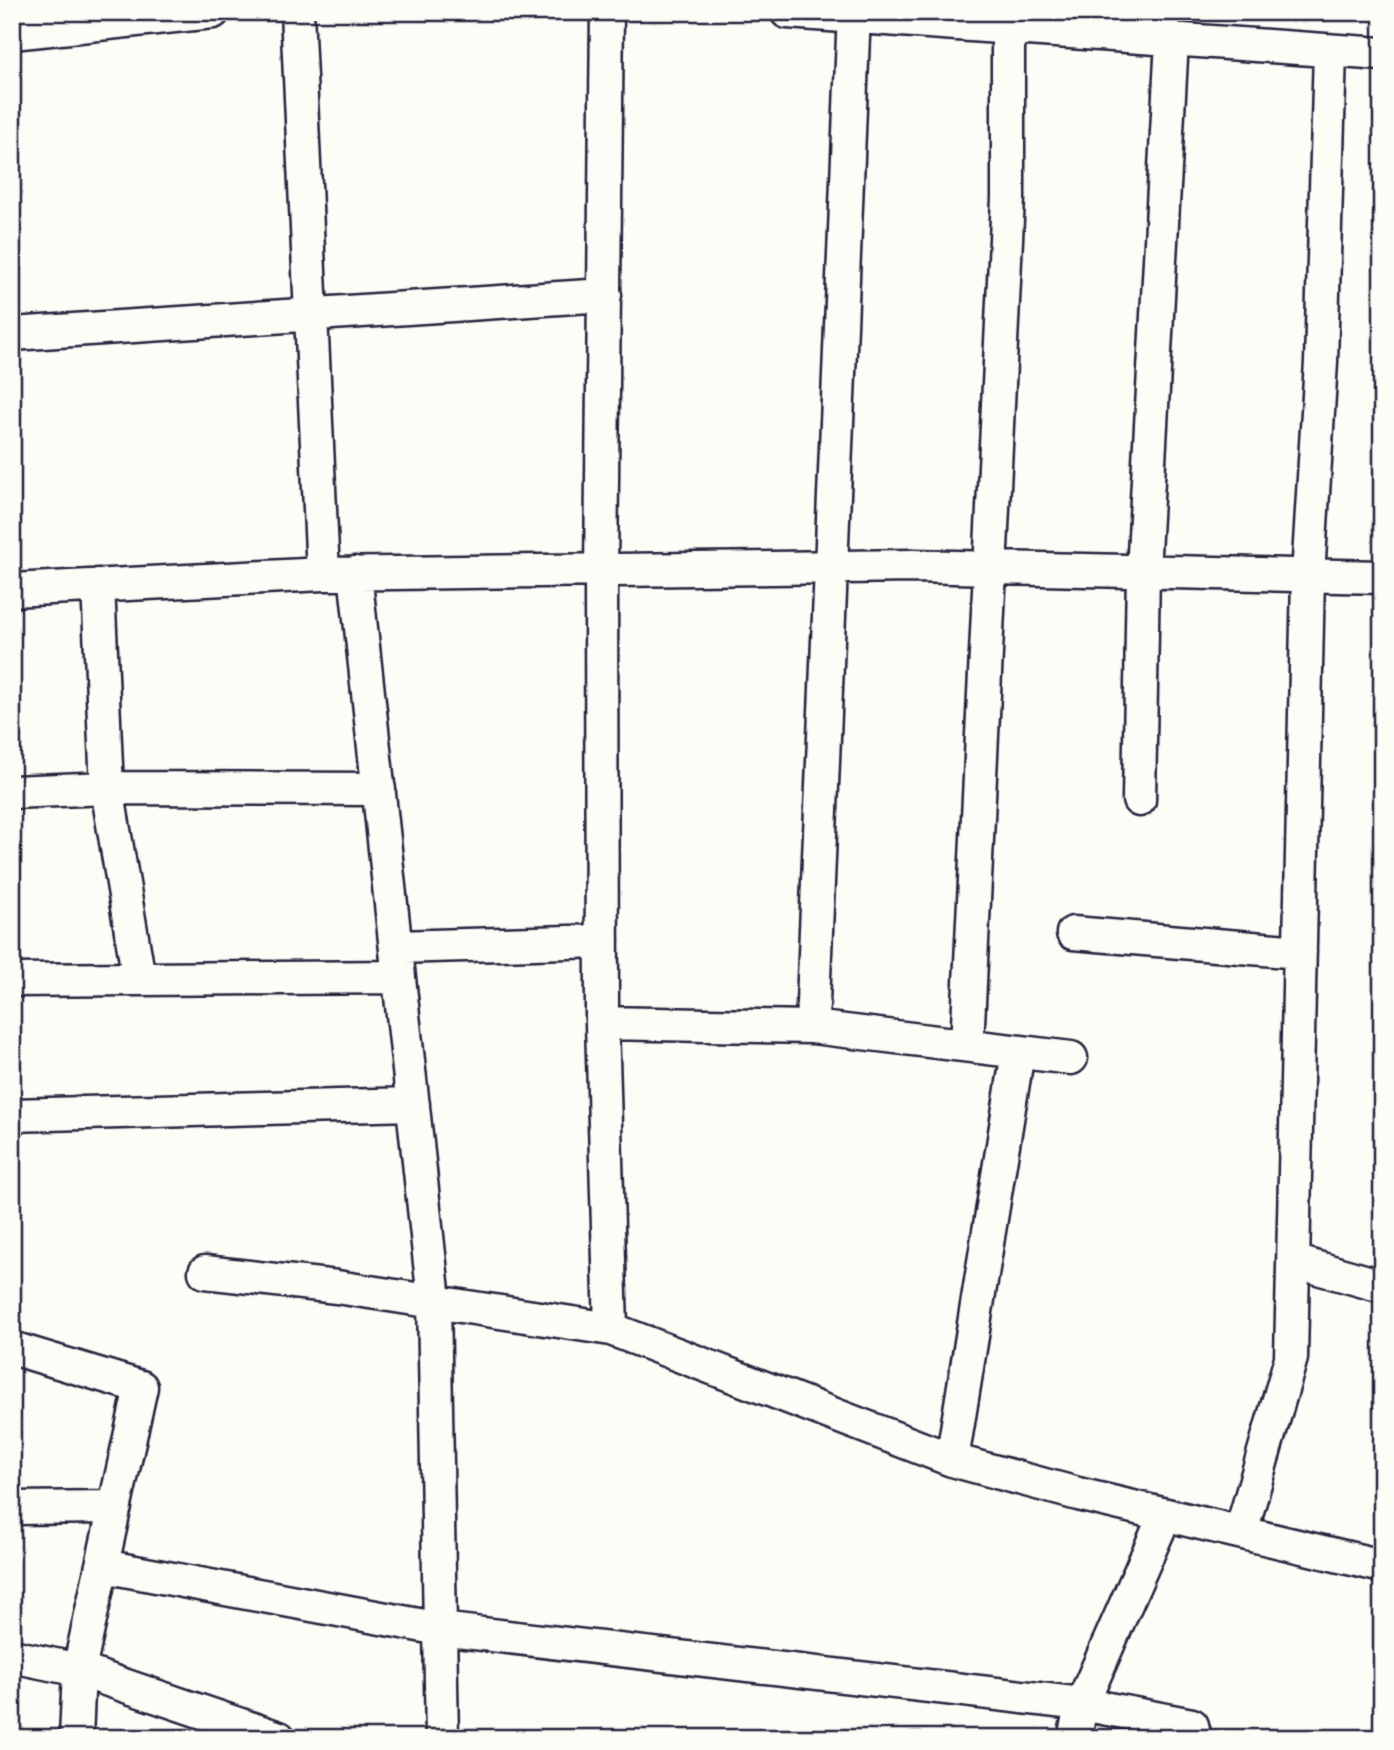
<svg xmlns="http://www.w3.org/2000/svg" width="1394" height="1750" font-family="Caveat,sans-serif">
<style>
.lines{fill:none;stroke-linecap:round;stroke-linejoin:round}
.street-casing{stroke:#22223b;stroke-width:37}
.street{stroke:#fdfcf7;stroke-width:32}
</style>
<rect width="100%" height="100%" fill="#fdfcf7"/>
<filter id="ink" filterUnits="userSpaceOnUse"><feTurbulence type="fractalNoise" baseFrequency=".0143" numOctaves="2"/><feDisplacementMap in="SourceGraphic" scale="14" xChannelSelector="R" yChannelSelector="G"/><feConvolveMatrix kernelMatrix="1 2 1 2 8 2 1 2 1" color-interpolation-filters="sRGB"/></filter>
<g filter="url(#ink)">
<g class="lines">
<!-- street casing -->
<g class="street-casing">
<path id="street" d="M297,12L323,574
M607,12L601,572L602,1023L611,1329
M787,12L1382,54
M12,33L213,12
M12,334L605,295
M355,573L434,1300L442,1738
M98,585L107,788L139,979
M12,590L323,574L913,566L1382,577
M12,792L107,788L379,789
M1139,800L1143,572L1172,40L1151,12
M1073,933L1300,952
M396,947L602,941
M12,980L399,977
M602,1023L812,1027L1071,1058
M812,1027L854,12
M967,1045L1008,198V28
M12,1115L413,1104
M1293,1261L1382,1286
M205,1272L337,1287L611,1329L952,1460L1078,1494L1382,1566
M12,1348L141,1387L79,1670L76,1738
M952,1460L1018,1052
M12,1508L115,1507
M1241,1532L1291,1358L1308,576L1321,362L1330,51
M103,1566L440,1629L1082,1704L1192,1725L1195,1738
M12,1656L79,1670L279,1738
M1074,1738L1082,1704L1165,1515"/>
</g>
<!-- street -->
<use href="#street" class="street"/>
</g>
</g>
<!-- margin -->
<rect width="1394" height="1750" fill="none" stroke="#fdfcf7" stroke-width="42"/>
<rect x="21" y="21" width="1352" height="1708" fill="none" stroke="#22223b" stroke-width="2.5" filter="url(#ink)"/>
</svg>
